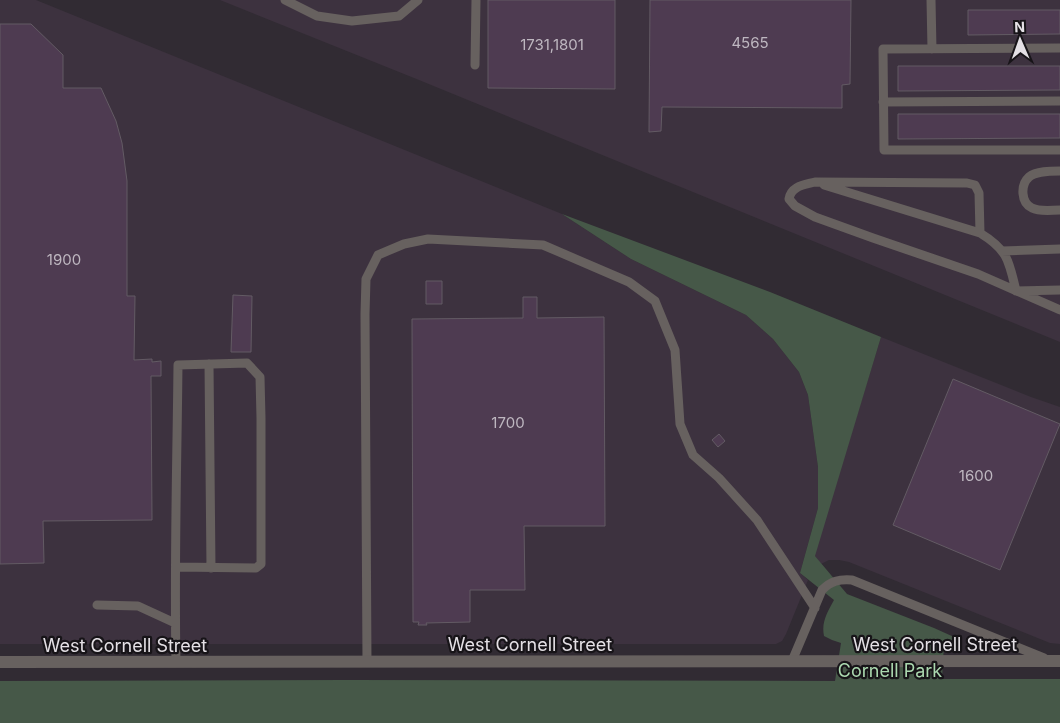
<svg xmlns="http://www.w3.org/2000/svg" width="1060" height="723" font-family="Inter,sans-serif">
<style>
.built{fill:#3d323f}
.green{fill:#465848}
.building{fill:#4e3b51;stroke:#635b64}
.lines{fill:none;stroke-linecap:round;stroke-linejoin:round}
.service{stroke:#67615f;stroke-width:9}
.minor{stroke:#67615f;stroke-width:12}
.labels{text-anchor:middle;dominant-baseline:central;stroke-width:4.5;stroke-linejoin:round;paint-order:stroke}
.number-label{font-size:15px;fill:#beb7c0}
.street-label{font-size:18px;fill:#e4e0e5;stroke:#171418}
.park-label{font-size:18px;fill:#abd8af;stroke:#171418}
</style>
<rect width="100%" height="100%" fill="#312b33"/>
<!-- built -->
<path class="built" d="M0,0H36L562,214L631,259L746,315L773,339L799,372L808,395L818,467V508L800,573L808,580L786,634L782,641L776,644H0Z
M220,0H1060V342L419,80Z
M881,337L1031,397L1060,407V644L1050,643L849,562L839,560H829L821,564L814,555Z"/>
<!-- green -->
<path class="green" d="M562,214L770,292L881,337L815,556L847,594L934,628L954,637L957,642L953,643L944,644L942,679H1060V723H0V681L346,680L835,681L841,643L832,640L824,636C821,622 828,611 834,600L800,573L818,508V467L808,395L799,372L773,339L746,315L631,259Z"/>
<!-- building -->
<path class="building" d="M488,0H615V89L488,88Z
M650,0H851L850,84L842,85V108L662,107L661,131L649,132Z
M968,10H1060V34L968,35Z
M0,24H31L63,55V88H101L116,121L122,143L127,181V296H135L134,360L152,359V362L161,361V376H151L152,520L43,521L44,563L0,564Z
M898,66H1060V90L898,91Z
M898,114H1060V138L898,139Z
M426,281H442V304H426Z
M233,295L252,296L251,352H231Z
M523,297H537V318L604,317L605,526H524L525,590H470V622L426,623L427,625H418L419,622H413L412,319L523,318Z
M953,379L1060,424L1000,570L893,525Z
M719,434L725,441L718,447L712,440Z"/>
<g class="lines">
<!-- service -->
<path class="service" d="M285,0L317,16L352,21L399,16L418,0
M931,0L932,49
M1060,48L883,49L884,150H1060
M475,65L476,0
M883,102L1060,101
M1060,171C1051,171 1036,171 1029,177C1020,185 1021,203 1032,208C1040,212 1051,210 1060,210
M824,185L980,233C1008,250 1009,261 1016,291L1060,290
M980,233L979,193L975,185L967,183L815,182C804,185 791,186 789,199L795,206L815,217L873,238L978,274L1060,310
M1002,251L1060,249
M209,364L211,568
M97,605L138,606L175,623
M792,661L822,590C831,581 839,579 852,580L1044,658
M176,662C174,563 177,464 178,365L247,363L260,377L261,418V564L256,568L176,567
M367,662L365,314L366,279L378,255L404,244L428,239L543,245L629,282L655,301L675,350L680,424L693,455L719,478L757,520L815,608"/>
<!-- minor -->
<path class="minor" d="M0,662L1060,661"/>
</g>
<g class="labels">
<!-- number labels -->
<g class="number-label">
<text x="750" y="42">4565</text>
<text x="552" y="44">1731,1801</text>
<text x="64" y="259">1900</text>
<text x="508" y="422">1700</text>
<text x="976" y="475">1600</text>
</g>
<!-- street labels -->
<g class="street-label">
<text x="530" y="644">West Cornell Street</text>
<text x="935" y="644">West Cornell Street</text>
<text x="125" y="645">West Cornell Street</text>
</g>
<!-- park labels -->
<g class="park-label">
<text x="890" y="670">Cornell Park</text>
</g>
</g>
<!-- north arrow -->
<g transform="translate(1020 40) rotate(358)" stroke="#171418" stroke-width="4" paint-order="stroke">
<path d="M0-4L9 19L0 12L-9 19Z" fill="#e4e0e5"/>
<text y="-8" font-size="14" font-weight="bold" text-anchor="middle" fill="#e4e0e5">N</text>
</g>
</svg>
